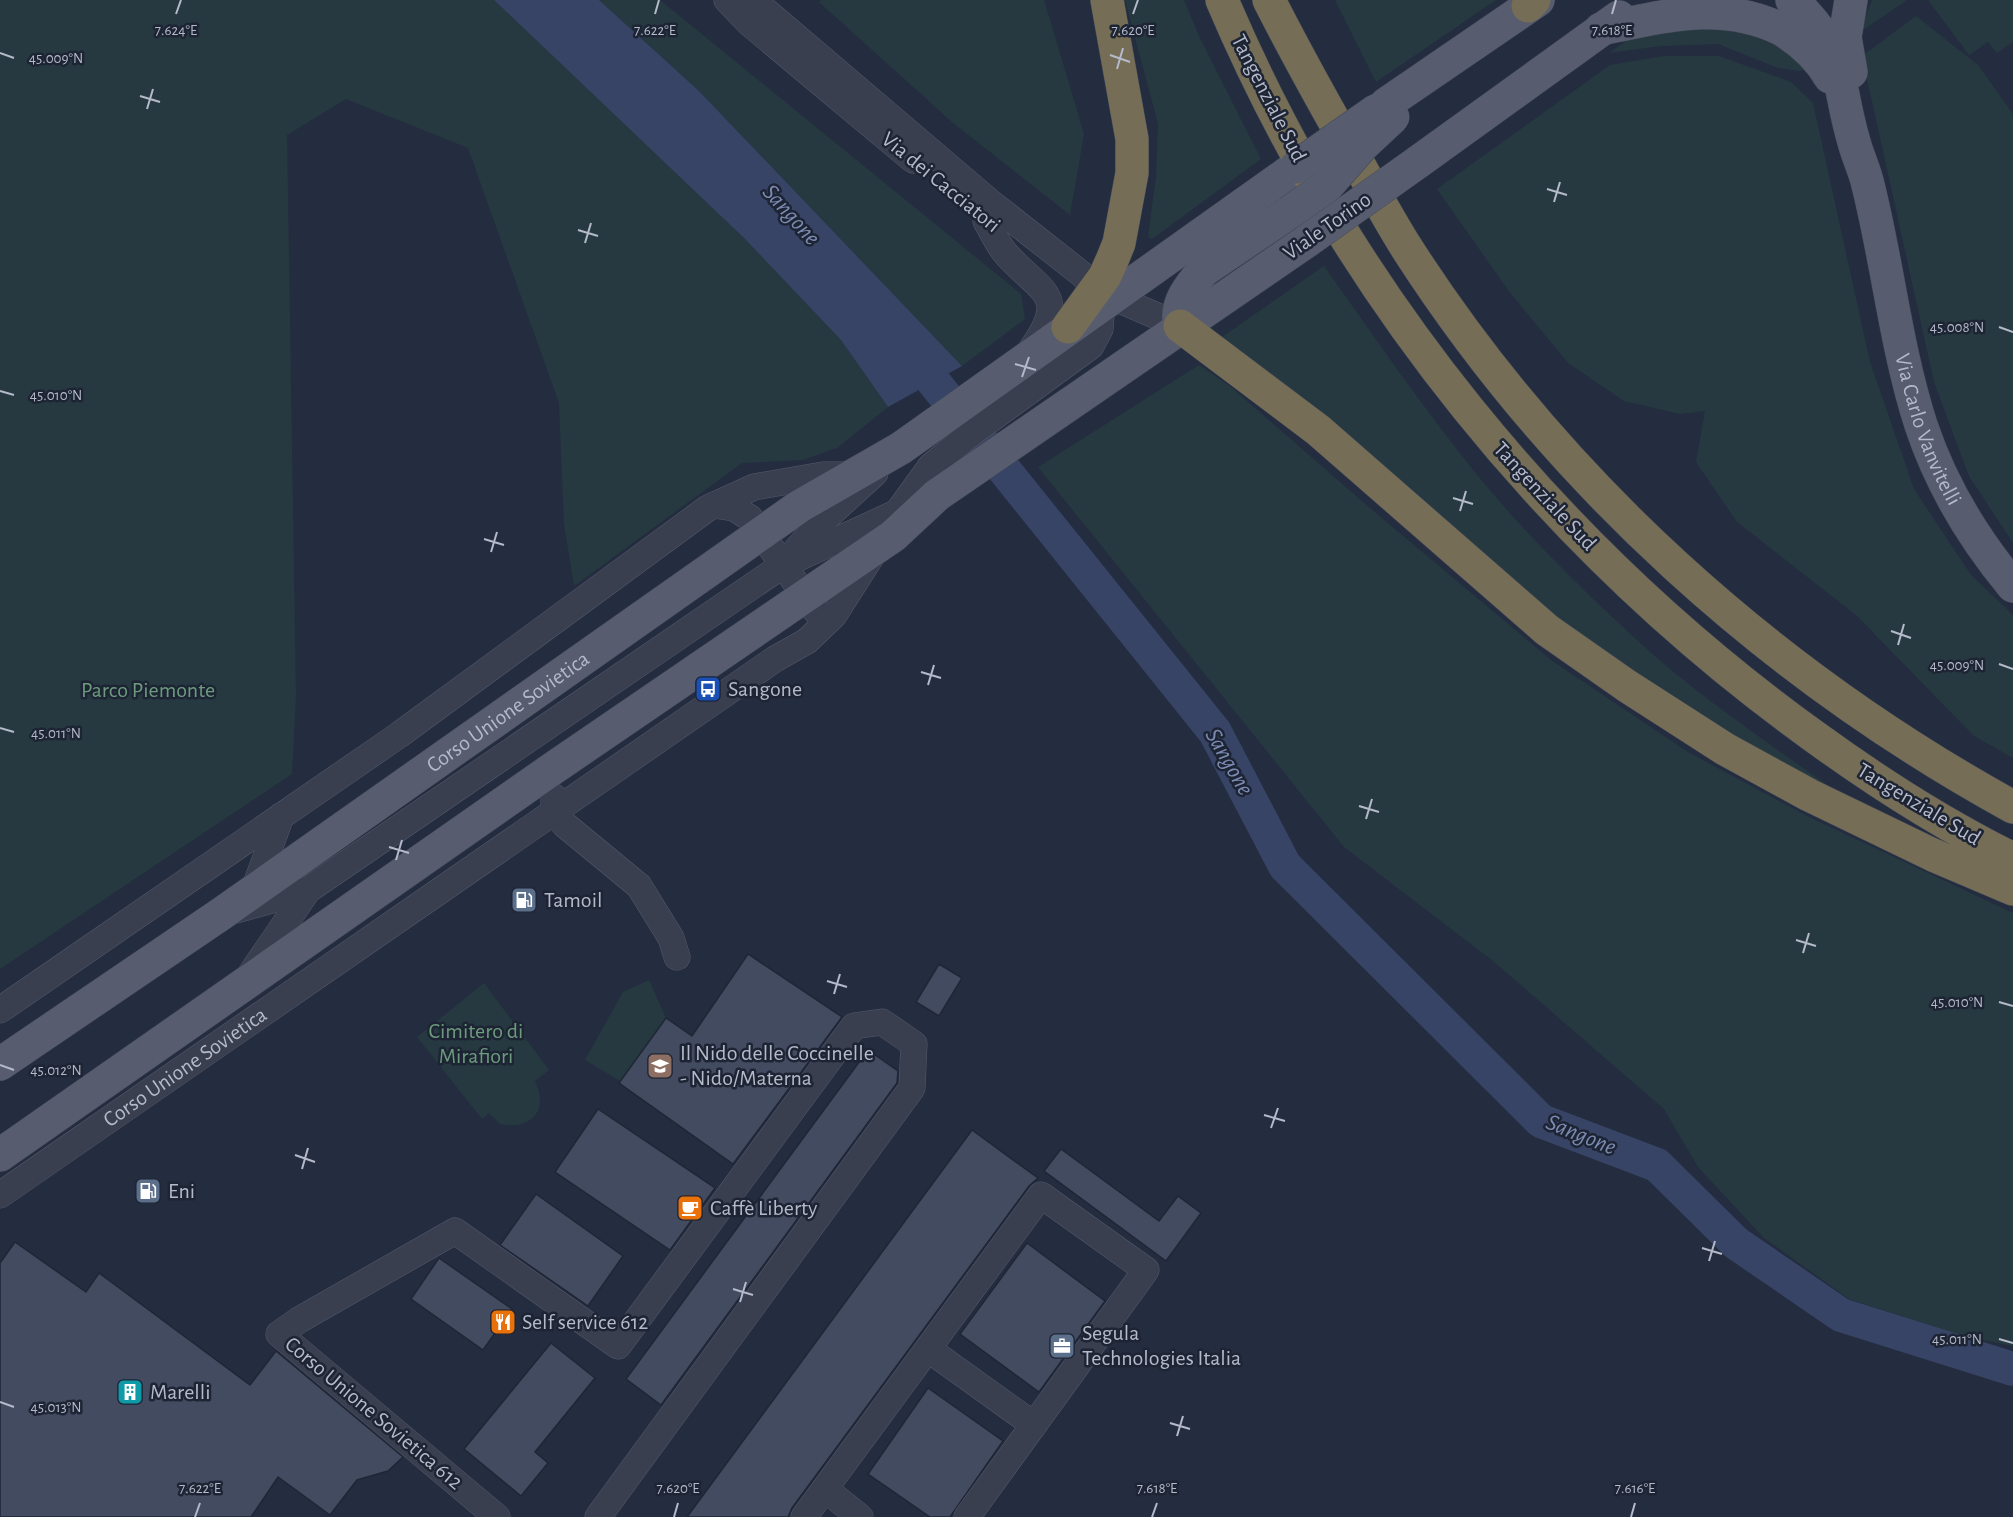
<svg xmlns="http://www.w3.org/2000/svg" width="2013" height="1517" font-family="'Alegreya Sans',sans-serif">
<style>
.green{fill:#263940}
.water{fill:#384466}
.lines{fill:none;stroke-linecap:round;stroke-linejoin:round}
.river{stroke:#384466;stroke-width:34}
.building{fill:#434b61;stroke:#1f2636;stroke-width:1.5}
.minor-casing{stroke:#535a6a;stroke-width:27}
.major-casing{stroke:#424858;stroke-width:34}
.highway-casing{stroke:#404757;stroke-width:34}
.minor{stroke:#393f4f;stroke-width:26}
.major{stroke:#575d6f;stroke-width:33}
.highway{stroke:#756d56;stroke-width:33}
.major-bridge-casing{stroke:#424858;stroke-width:34;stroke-linecap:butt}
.major-bridge{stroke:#575d6f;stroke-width:33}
.ticks{fill:none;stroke:#b5baca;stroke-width:2}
.labels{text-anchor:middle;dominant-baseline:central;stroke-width:5;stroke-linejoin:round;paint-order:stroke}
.street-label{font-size:22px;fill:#b5baca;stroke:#1d2434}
.poi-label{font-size:22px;fill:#b5baca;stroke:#1d2434;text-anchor:start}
.park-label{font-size:22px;fill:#6c9b7d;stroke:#1d2434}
.water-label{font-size:24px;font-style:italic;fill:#7c8bb2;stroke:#1d2434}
.ticks-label{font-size:15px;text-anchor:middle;fill:#b5baca;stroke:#1d2434;stroke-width:5;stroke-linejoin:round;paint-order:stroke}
</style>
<rect width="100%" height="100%" fill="#242c3f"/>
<!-- green -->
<path class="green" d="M0,0H494L745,239L841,340L888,407L837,448L803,460L742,463L574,586L564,524L559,403L468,148L346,99L287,135L296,696L292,774L0,969Z
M599,0H660L1021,294L1025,319L962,366L699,91Z
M821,0H1044L1084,134L1070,215L952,122L819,2Z
M1125,0H1184L1199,36L1261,159L1152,239L1148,237L1156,176L1158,124Z
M1335,0H1496L1376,82Z
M1872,0H1907L1860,32Z
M1928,0H2013V42L1997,53L1988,42L1969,55Z
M1916,16L1978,65L2013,114V543L1969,476L1934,382L1862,56Z
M1750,25L1814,67L1799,71L1778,68L1718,44L1661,46L1609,53L1637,33Z
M1664,56H1719L1791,82L1813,103L1870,362L1914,489L1971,575L2013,615V758L1974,736L1856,615L1737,522L1696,462L1705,411L1680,414L1624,401L1568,363L1508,290L1437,189L1610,65Z
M1324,266C1373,335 1421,405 1474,471C1523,532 1581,588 1638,641C1699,697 1770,744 1837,792L1703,720L1526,599L1219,339Z
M1199,365L1231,387L1364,503L1551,660L1688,752L1809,817L2013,913V1346L1963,1336L1849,1299L1764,1238L1698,1167L1664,1109L1493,961L1344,847L1038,467Z
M649,980L666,1018L620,1081L585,1060L623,992Z
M484,983L549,1070L535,1081C549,1110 532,1130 500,1124L489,1113L482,1119L417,1037Z"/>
<!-- water -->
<path class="water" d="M494,0H599L699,91L962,366L888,407L841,340L745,239Z"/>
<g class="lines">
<!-- river -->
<path class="river" d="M904,345L1215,732L1285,866L1541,1121L1657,1165L1736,1243L1841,1315L2013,1369"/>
</g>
<!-- building -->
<path class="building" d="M748,954L842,1017L733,1164L619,1083L666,1018L692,1036Z
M939,964L962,978L939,1016L916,1002Z
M868,1050L898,1071L897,1083L661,1405L626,1379Z
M598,1109L715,1188L670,1250L555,1172Z
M972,1130L1038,1178L1029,1186L792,1508L788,1517H687Z
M1061,1149L1159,1221L1178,1196L1201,1213L1166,1261L1044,1171Z
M536,1194L623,1256L588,1306L500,1245Z
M15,1242L86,1292L99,1273L250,1385L276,1351L403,1457L388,1471L357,1480L330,1515L278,1477L251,1517H0V1263Z
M1027,1243L1105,1301L1039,1392L960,1334Z
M439,1258L512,1309L483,1350L411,1299Z
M551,1343L595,1378L535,1452L548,1463L521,1496L464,1449Z
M928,1388L1003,1441L950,1517H930L868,1474Z"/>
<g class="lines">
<!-- minor casing -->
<g class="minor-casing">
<g id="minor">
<path d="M727,0L749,23L913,160"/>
<path d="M753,0L990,202L1084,276L1095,289L1102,303L1100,329L1091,346L969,435L931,466L897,513"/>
<path d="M986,221C992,231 998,245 1006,254C1042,294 1072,294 1028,354"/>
<path d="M1099,291L1180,326"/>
<path d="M714,505L734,508L750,518L815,610"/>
<path d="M790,557L817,526L875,473"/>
<path d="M554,797V812L565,825L639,886L671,938L677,957"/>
<path d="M254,890L281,816"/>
<path d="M236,910L308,890L783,565L922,501"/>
<path d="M250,975L308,890"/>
<path d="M0,1010L399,735L708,508L754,487L823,475H853"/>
<path id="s1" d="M0,1195L775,659L807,641L834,615L876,549"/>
<path d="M928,1349L1034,1425"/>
<path d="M825,1489L860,1517"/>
<path d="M497,1517L279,1334L299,1320L455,1231L618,1346L854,1026L882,1022L914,1044L912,1088L598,1517"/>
<path d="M804,1517L1041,1195L1146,1270L967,1517"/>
</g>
</g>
<!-- major casing -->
<g class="major-casing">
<g id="major">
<path id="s2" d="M1792,0C1847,51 1835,78 1854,142C1858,157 1865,171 1868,185C1888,265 1896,348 1921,425C1941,485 1973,538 2013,586"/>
<path d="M1601,29C1666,16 1720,0 1781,29C1802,42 1818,56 1830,77"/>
<path d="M1851,72L1845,37L1851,0"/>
<path d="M1386,104L1538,0"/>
<path d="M1418,162L1619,17"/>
<path d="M1180,326C1174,305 1190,285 1204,270L1290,212"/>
<path id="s3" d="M0,1064L221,914L800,506L901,448L1296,167"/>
<path d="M0,1155L555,767L893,536L937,495L1307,241"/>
</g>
</g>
<!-- highway casing -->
<g class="highway-casing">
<path id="highway" d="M1222,0C1347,294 1555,550 1815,737C1877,782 1944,825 2013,859
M1269,0C1297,55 1327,109 1358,163C1374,192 1390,222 1408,250C1558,483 1771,674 2013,807
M1528,6L1534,0
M1180,326L1318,430L1547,630L1627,686L1725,749L1809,795L1933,855L2013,889
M1068,327L1105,276L1113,258L1119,243L1132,173V139L1107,0"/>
</g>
<!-- minor -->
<use href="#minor" class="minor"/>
<!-- major -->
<use href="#major" class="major"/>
<!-- highway -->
<use href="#highway" class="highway"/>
<!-- major-bridge casing -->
<g class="major-bridge-casing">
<path id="major-bridge" d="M1296,167L1377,110
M1290,212L1328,185L1363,145L1393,117
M1307,241L1418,162"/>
</g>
<!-- major-bridge -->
<use href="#major-bridge" class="major-bridge"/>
</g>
<!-- ticks -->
<path class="ticks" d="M176,14L181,0M655,14L659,0M1133,14L1138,0M1612,14L1616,0M0,53L14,58M1110,55L1130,62M1117,69L1123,48M140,96L160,102M147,109L153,89M1547,189L1567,195M1554,202L1560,182M578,230L598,236M585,243L591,223M1999,327L2013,332M1015,364L1036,370M1022,377L1029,357M0,391L14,395M1453,498L1473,504M1460,511L1466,491M484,539L504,545M491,552L497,532M1891,631L1911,638M1898,645L1904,624M1999,664L2013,669M921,672L941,678M928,685L934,665M0,728L14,732M1359,806L1379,812M1366,819L1372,799M389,847L409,853M396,860L402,840M1796,940L1816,946M1803,953L1809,933M827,981L847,987M834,994L840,974M1999,1002L2013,1006M0,1065L14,1070M1264,1115L1285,1121M1271,1128L1278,1108M295,1155L315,1162M302,1169L308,1148M1702,1248L1722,1254M1709,1261L1715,1241M733,1289L753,1295M740,1302L746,1282M1999,1339L2013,1343M0,1402L14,1407M1170,1423L1190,1429M1177,1436L1183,1416M195,1517L200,1503M674,1517L678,1503M1152,1517L1157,1503M1631,1517L1635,1503"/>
<!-- icons -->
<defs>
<g id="bus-square" transform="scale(1.35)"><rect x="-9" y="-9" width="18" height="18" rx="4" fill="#1a4fb4" stroke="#1d2434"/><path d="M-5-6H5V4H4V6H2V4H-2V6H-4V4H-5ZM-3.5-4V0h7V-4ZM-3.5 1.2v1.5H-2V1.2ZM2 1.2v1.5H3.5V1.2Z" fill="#fff"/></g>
<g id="fuel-square" transform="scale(1.35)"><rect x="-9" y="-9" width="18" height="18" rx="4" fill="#5c6f8a" stroke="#1d2434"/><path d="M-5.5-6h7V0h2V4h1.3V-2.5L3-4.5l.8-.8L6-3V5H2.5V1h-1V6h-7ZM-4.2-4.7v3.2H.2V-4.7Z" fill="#fff"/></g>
<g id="school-square" transform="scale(1.35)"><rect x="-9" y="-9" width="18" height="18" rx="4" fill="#8d6e63" stroke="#1d2434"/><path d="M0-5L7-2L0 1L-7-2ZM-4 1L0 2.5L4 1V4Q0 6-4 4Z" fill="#fff"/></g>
<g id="cafe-square" transform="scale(1.35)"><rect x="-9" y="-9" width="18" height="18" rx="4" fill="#e8710a" stroke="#1d2434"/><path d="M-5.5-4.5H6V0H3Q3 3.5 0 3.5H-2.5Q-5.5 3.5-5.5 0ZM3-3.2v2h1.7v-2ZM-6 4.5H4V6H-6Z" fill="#fff"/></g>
<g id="restaurant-square" transform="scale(1.35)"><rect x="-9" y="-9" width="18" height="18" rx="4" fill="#e8710a" stroke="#1d2434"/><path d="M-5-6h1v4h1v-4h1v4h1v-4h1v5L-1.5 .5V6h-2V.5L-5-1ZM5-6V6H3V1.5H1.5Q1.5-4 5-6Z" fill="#fff"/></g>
<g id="office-square" transform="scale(1.35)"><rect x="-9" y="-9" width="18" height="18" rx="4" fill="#5c6f8a" stroke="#1d2434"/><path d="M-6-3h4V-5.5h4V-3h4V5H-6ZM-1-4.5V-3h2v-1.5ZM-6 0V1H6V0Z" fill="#fff"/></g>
<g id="building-square" transform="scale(1.35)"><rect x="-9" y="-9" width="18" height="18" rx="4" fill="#0f9aa8" stroke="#1d2434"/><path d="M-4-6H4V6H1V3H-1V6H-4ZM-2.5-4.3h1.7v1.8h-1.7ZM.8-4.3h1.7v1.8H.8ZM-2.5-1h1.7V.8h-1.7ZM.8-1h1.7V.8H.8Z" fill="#fff"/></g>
</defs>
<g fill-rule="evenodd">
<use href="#bus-square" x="708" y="689"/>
<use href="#fuel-square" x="524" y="900"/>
<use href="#school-square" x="660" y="1066"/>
<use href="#fuel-square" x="148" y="1191"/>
<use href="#cafe-square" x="690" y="1208"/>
<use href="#restaurant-square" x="503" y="1322"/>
<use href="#office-square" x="1062" y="1346"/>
<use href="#building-square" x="130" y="1392"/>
</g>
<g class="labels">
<!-- street labels -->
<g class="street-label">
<text transform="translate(1269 98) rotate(63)">Tangenziale Sud</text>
<text transform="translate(941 182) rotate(39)">Via dei Cacciatori</text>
<text transform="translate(1327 226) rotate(-35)">Viale Torino</text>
<text stroke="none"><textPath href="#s2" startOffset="456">Via Carlo Vanvitelli</textPath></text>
<text transform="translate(1545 496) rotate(47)">Tangenziale Sud</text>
<text stroke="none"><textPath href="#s3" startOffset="618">Corso Unione Sovietica</textPath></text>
<text transform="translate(1919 804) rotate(31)">Tangenziale Sud</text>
<text stroke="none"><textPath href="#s1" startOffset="225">Corso Unione Sovietica</textPath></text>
<text transform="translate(374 1413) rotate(40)">Corso Unione Sovietica 612</text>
</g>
<!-- poi labels -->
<g class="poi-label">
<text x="728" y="689">Sangone</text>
<text x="544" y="900">Tamoil</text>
<text x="680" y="1053">Il Nido delle Coccinelle<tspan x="680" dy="25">- Nido/Materna</tspan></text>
<text x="168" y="1191">Eni</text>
<text x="710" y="1208">Caffè Liberty</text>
<text x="522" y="1322">Self service 612</text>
<text x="1082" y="1333">Segula<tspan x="1082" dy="25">Technologies Italia</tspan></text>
<text x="150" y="1392">Marelli</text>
</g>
<!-- park labels -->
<g class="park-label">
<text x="148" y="690">Parco Piemonte</text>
<text x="476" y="1031">Cimitero di<tspan x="476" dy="25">Mirafiori</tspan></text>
</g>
<!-- water labels -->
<g class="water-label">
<text transform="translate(791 215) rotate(48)">Sangone</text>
<text transform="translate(1229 762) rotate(60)">Sangone</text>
<text transform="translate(1581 1135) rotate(22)">Sangone</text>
</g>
</g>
<g class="ticks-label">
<text x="176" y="35">7.624°E</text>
<text x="655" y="35">7.622°E</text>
<text x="1133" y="35">7.620°E</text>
<text x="1612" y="35">7.618°E</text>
<text x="56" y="63">45.009°N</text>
<text x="1957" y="332">45.008°N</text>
<text x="56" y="400">45.010°N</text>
<text x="1957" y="670">45.009°N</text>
<text x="56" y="738">45.011°N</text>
<text x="1957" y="1007">45.010°N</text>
<text x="56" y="1075">45.012°N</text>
<text x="1957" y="1344">45.011°N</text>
<text x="56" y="1412">45.013°N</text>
<text x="200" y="1493">7.622°E</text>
<text x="678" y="1493">7.620°E</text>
<text x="1157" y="1493">7.618°E</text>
<text x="1635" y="1493">7.616°E</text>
</g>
</svg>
